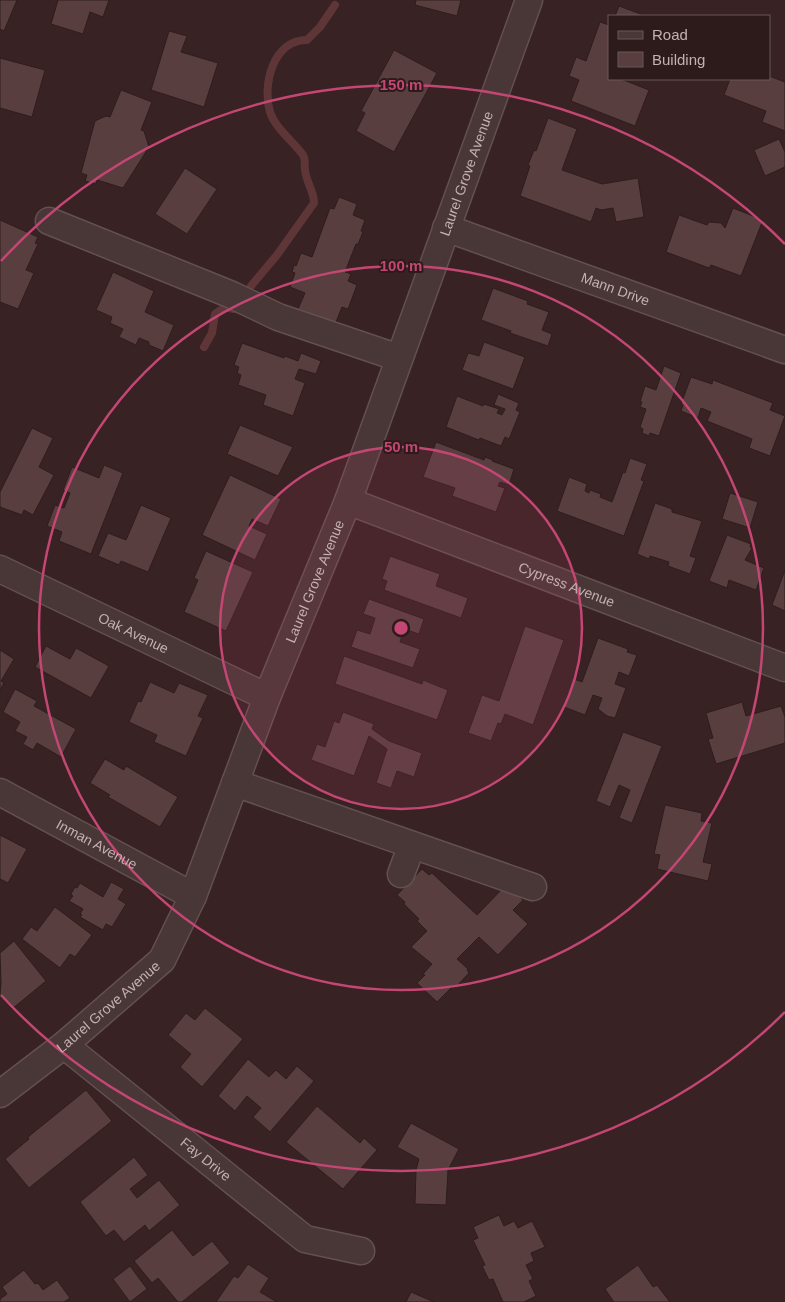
<svg xmlns="http://www.w3.org/2000/svg" width="785" height="1302" font-family="Helvetica,sans-serif">
<style>
.lines{fill:none;stroke-linecap:round;stroke-linejoin:round}
.stream{stroke:#5f3638;stroke-width:8}
.building{fill:#583e3f;stroke:#2f1d1d}
.minor-casing{stroke:#635050;stroke-width:29}
.minor{stroke:#493636;stroke-width:26}
.ring{fill:none;stroke:#c34674;stroke-width:2.5}
.labels{text-anchor:middle;dominant-baseline:central;stroke-width:4;stroke-linejoin:round;paint-order:stroke}
.street-label{font-size:14px;fill:#c5b0b0;stroke:#2d1b1b}
.centre{fill:#c34674;stroke:#2d1b1b;stroke-width:2.5}
.ring-label{font-size:15px;text-anchor:middle;font-weight:bold;fill:#c34674;stroke:#2d1b1b;stroke-width:4;stroke-linejoin:round;paint-order:stroke}
</style>
<rect width="100%" height="100%" fill="#382223"/>
<g class="lines">
<!-- stream -->
<path class="stream" d="M251,286L277,255L314,203C314,191 306,182 305,170C304,165 306,160 303,155C294,142 275,128 270,112C262,85 273,40 307,40L320,27L335,5
M204,347L212,333L215,314L225,307L234,309"/>
</g>
<!-- building -->
<path class="building" d="M0,0H17L4,31L0,29Z
M58,0H109L103,17L90,12L83,34L51,24Z
M416,0H461L457,16L415,5Z
M619,6L646,16H615Z
M600,22L609,25V79H621L649,90L635,126L571,101L579,80L569,76L576,57L586,61Z
M169,31L187,36L181,52L218,63L204,107L151,90Z
M394,50L437,73L394,152L356,131L365,113L361,111Z
M0,58L45,70L32,117L0,108Z
M769,76L785,82V131L762,122L766,111L724,95L730,79H769Z
M121,90L152,102L141,130L144,131L149,147L123,188L97,180L96,184L85,181L87,175L81,173L95,121L106,116L110,117Z
M548,118L577,129L562,170L602,184L638,178L644,217L616,222L613,208L601,210L596,208L591,222L520,196L530,166L528,165L534,150L536,151Z
M779,139L785,152V167L765,176L754,150Z
M185,168L217,189L187,234L155,214Z
M339,197L357,204L353,215L365,220L361,231L363,232L358,244H356L345,272L351,274L348,281L357,285L348,309L342,307L334,327L307,316L309,313L298,309L305,293L290,287L295,273L292,272L294,265L296,266L301,253L312,257L330,208L334,209Z
M733,208L763,220L741,276L711,265L709,268L666,252L679,215L707,225L709,222L721,223L725,228Z
M0,220L38,237L35,243L38,244L26,270L34,273L18,309L0,302Z
M113,272L154,291L145,312L174,325L163,351L149,345V342L139,338L136,345L119,337L123,329L110,323L112,317L96,310Z
M493,288L528,301L527,304L549,312L542,330L552,334L548,346L510,333L511,331L481,320Z
M484,342L525,357L513,389L462,370L468,353L479,356Z
M242,343L284,358L285,356L298,361L301,353L321,361L316,374L299,369L295,379L305,383L293,416L263,405L266,395L238,385L241,375L237,373L239,367L234,365Z
M664,366L681,373L659,436L650,433L649,436L642,433L643,429L640,427L646,409L640,407L642,402H640L645,386L656,390Z
M691,377L712,384L713,380L773,403L770,410L785,416L770,456L749,448L752,439L707,421L711,412L701,408L698,418L681,411L683,405L681,404Z
M498,394L519,403L516,410L520,412L509,439L505,437L501,446L480,438L479,440L446,427L457,396L483,406L484,404L499,409L497,413L502,415L505,409L494,405Z
M240,425L293,447L278,476L227,454Z
M32,428L53,438L39,467L54,475L33,515L24,510L22,515L0,507V492Z
M436,442L484,460L485,457L493,460L492,461L514,469L509,485L500,482L498,486L505,488L496,512L452,496L455,488L423,477Z
M630,458L647,464L641,480L644,481L624,536L557,511L569,477L587,484L585,491L589,493L590,490L601,494L600,497L612,502L623,472L625,473Z
M104,465L123,473L91,554L59,541L62,532L47,526L55,505L64,508L70,493L63,490L72,467L99,478Z
M230,475L281,499L268,526L252,519L249,526L267,534L255,560L202,535Z
M730,493L758,502L750,528L722,519Z
M655,503L672,509V512L702,521L690,556L696,558L690,574L668,566L669,562L650,556L649,559L637,554Z
M141,505L171,518L148,572L121,561L119,565L98,556L108,533L126,540Z
M727,535L751,544L750,547L752,548L745,560L764,568L756,590L729,580L727,588L709,581Z
M206,551L253,572L226,631L184,612L198,580L194,578Z
M390,556L440,574L436,586L468,598L461,618L384,590L387,581L382,579Z
M785,570V611L772,605Z
M369,599L424,619L419,634L404,629L400,642L420,649L413,668L351,647L357,630L370,634L375,618L363,614Z
M525,626L564,640L533,725L505,714L501,724L498,723L491,741L468,733L482,695L499,701Z
M598,638L628,649L627,652L637,655L629,676L619,672L615,684L626,688L615,718L607,716L598,709L602,698L593,695L585,715L564,707L574,679L582,682Z
M46,646L70,659L76,648L109,666L91,698L35,667Z
M0,650L14,659L1,681L4,683L0,690Z
M344,656L422,684L423,680L448,690L437,720L335,684Z
M150,682L174,693L179,683L208,695L198,716L203,718L186,756L154,742L157,735L129,722L138,701L141,702Z
M15,689L37,701L34,706L76,729L61,757L37,743L33,750L23,744L27,737L15,731L20,722L3,712Z
M742,702L746,716L781,706L785,717V743L716,764L708,739L713,738L706,713Z
M343,712L374,724L372,729L389,741L422,753L414,777L397,771L391,788L376,783L387,749L369,736L354,776L311,760L317,744L325,747L334,721L339,723Z
M623,732L662,746L632,823L619,818L630,790L619,785L610,807L596,801Z
M105,759L124,770L126,766L178,797L160,827L108,797L110,795L90,783Z
M665,805L702,813L701,821L712,823L703,862L712,864L708,881L657,869L660,855L654,854Z
M0,835L27,849L8,883L0,879Z
M422,869L429,875L432,873L477,915L506,885L523,900L513,910L528,924L498,955L479,937L457,959L468,969L467,970L469,973L455,988L453,986L437,1002L417,983L425,975L423,974L432,964L411,947L427,931L417,921L419,919L404,904L405,902L397,895Z
M111,882L124,889L118,899L126,904L112,927L106,924L103,930L80,917L82,915L80,914L83,909L69,901L73,896L71,894L75,887L77,888L80,883L103,897Z
M55,907L92,935L75,957L70,954L60,968L22,939L31,927L37,931Z
M14,941L46,981L12,1009L0,995L1,983L0,953Z
M205,1008L243,1039L202,1087L180,1067L191,1054L168,1035L186,1013L195,1020Z
M248,1059L269,1077L276,1070L286,1079L297,1066L314,1081L270,1132L253,1117L261,1108L247,1096L235,1111L218,1096Z
M86,1090L112,1121L29,1188L5,1159L29,1139L28,1137Z
M317,1106L360,1143L364,1138L377,1150L343,1189L286,1142Z
M411,1123L459,1149L448,1170L446,1205L415,1204L416,1170L419,1159L397,1147Z
M134,1157L148,1175L130,1189L137,1198L159,1180L180,1205L149,1231L145,1225L124,1242L114,1230L106,1236L80,1202Z
M499,1215L504,1226L514,1221L518,1228L532,1221L545,1247L531,1253L534,1261L526,1265L533,1279L529,1281L536,1296L524,1302H503L493,1279L489,1280L482,1266L485,1265L473,1240L478,1238L473,1227Z
M172,1230L193,1256L212,1241L230,1263L182,1302H178L158,1278L152,1283L134,1261Z
M248,1264L269,1278L260,1292L277,1302H216L234,1276L238,1278Z
M638,1265L653,1287L657,1285L670,1302H614L605,1289Z
M130,1266L147,1289L130,1302L113,1279Z
M24,1270L35,1284L38,1283L43,1290L57,1280L70,1298L64,1302H0V1299L7,1294L2,1287Z
M411,1292L434,1302H406Z"/>
<g class="lines">
<!-- minor casing -->
<g class="minor-casing">
<g id="minor">
<path d="M49,221L232,295L278,317L399,358"/>
<path id="s1" d="M446,228L785,350"/>
<path id="s2" d="M348,501L785,668"/>
<path id="s3" d="M0,569L267,697"/>
<path d="M235,783L533,887"/>
<path id="s4" d="M0,792L193,896"/>
<path d="M401,874L412,845"/>
<path id="s5" d="M64,1045L305,1239L361,1251"/>
<path id="s6" d="M0,1094L64,1045L162,960L193,896L267,697L348,501L529,0"/>
</g>
</g>
<!-- minor -->
<use href="#minor" class="minor"/>
</g>
<!-- distance rings -->
<circle cx="401" cy="628" r="181" fill="#c34674" fill-opacity=".12"/>
<g class="ring">
<circle cx="401" cy="628" r="181"/>
<circle cx="401" cy="628" r="362"/>
<path d="M785 1012A543 543 0 0 1 1 995M1 261A543 543 0 0 1 785 244"/>
</g>
<g class="labels">
<!-- street labels -->
<g class="street-label">
<text stroke="none"><textPath href="#s6" startOffset="1054">Laurel Grove Avenue</textPath></text>
<text stroke="none"><textPath href="#s1" startOffset="180">Mann Drive</textPath></text>
<text stroke="none"><textPath href="#s6" startOffset="619">Laurel Grove Avenue</textPath></text>
<text stroke="none"><textPath href="#s2" startOffset="234">Cypress Avenue</textPath></text>
<text stroke="none"><textPath href="#s3" startOffset="148">Oak Avenue</textPath></text>
<text stroke="none"><textPath href="#s4" startOffset="110">Inman Avenue</textPath></text>
<text stroke="none"><textPath href="#s6" startOffset="139">Laurel Grove Avenue</textPath></text>
<text stroke="none"><textPath href="#s5" startOffset="182">Fay Drive</textPath></text>
</g>
</g>
<circle cx="401" cy="628" r="8" class="centre"/>
<g class="ring-label">
<text x="401" y="90">150 m</text>
<text x="401" y="271">100 m</text>
<text x="401" y="452">50 m</text>
</g>
<!-- legend -->
<rect x="608" y="15" width="162" height="65" fill="#2d1b1b" stroke="#6a5757"/>
<rect x="618" y="31" width="25" height="8" fill="#493636" stroke="#6a5757"/>
<text x="652" y="40" font-size="15" fill="#c5b0b0">Road</text>
<rect x="618" y="52" width="25" height="15" fill="#583e3f" stroke="#6a5757"/>
<text x="652" y="65" font-size="15" fill="#c5b0b0">Building</text>
</svg>
